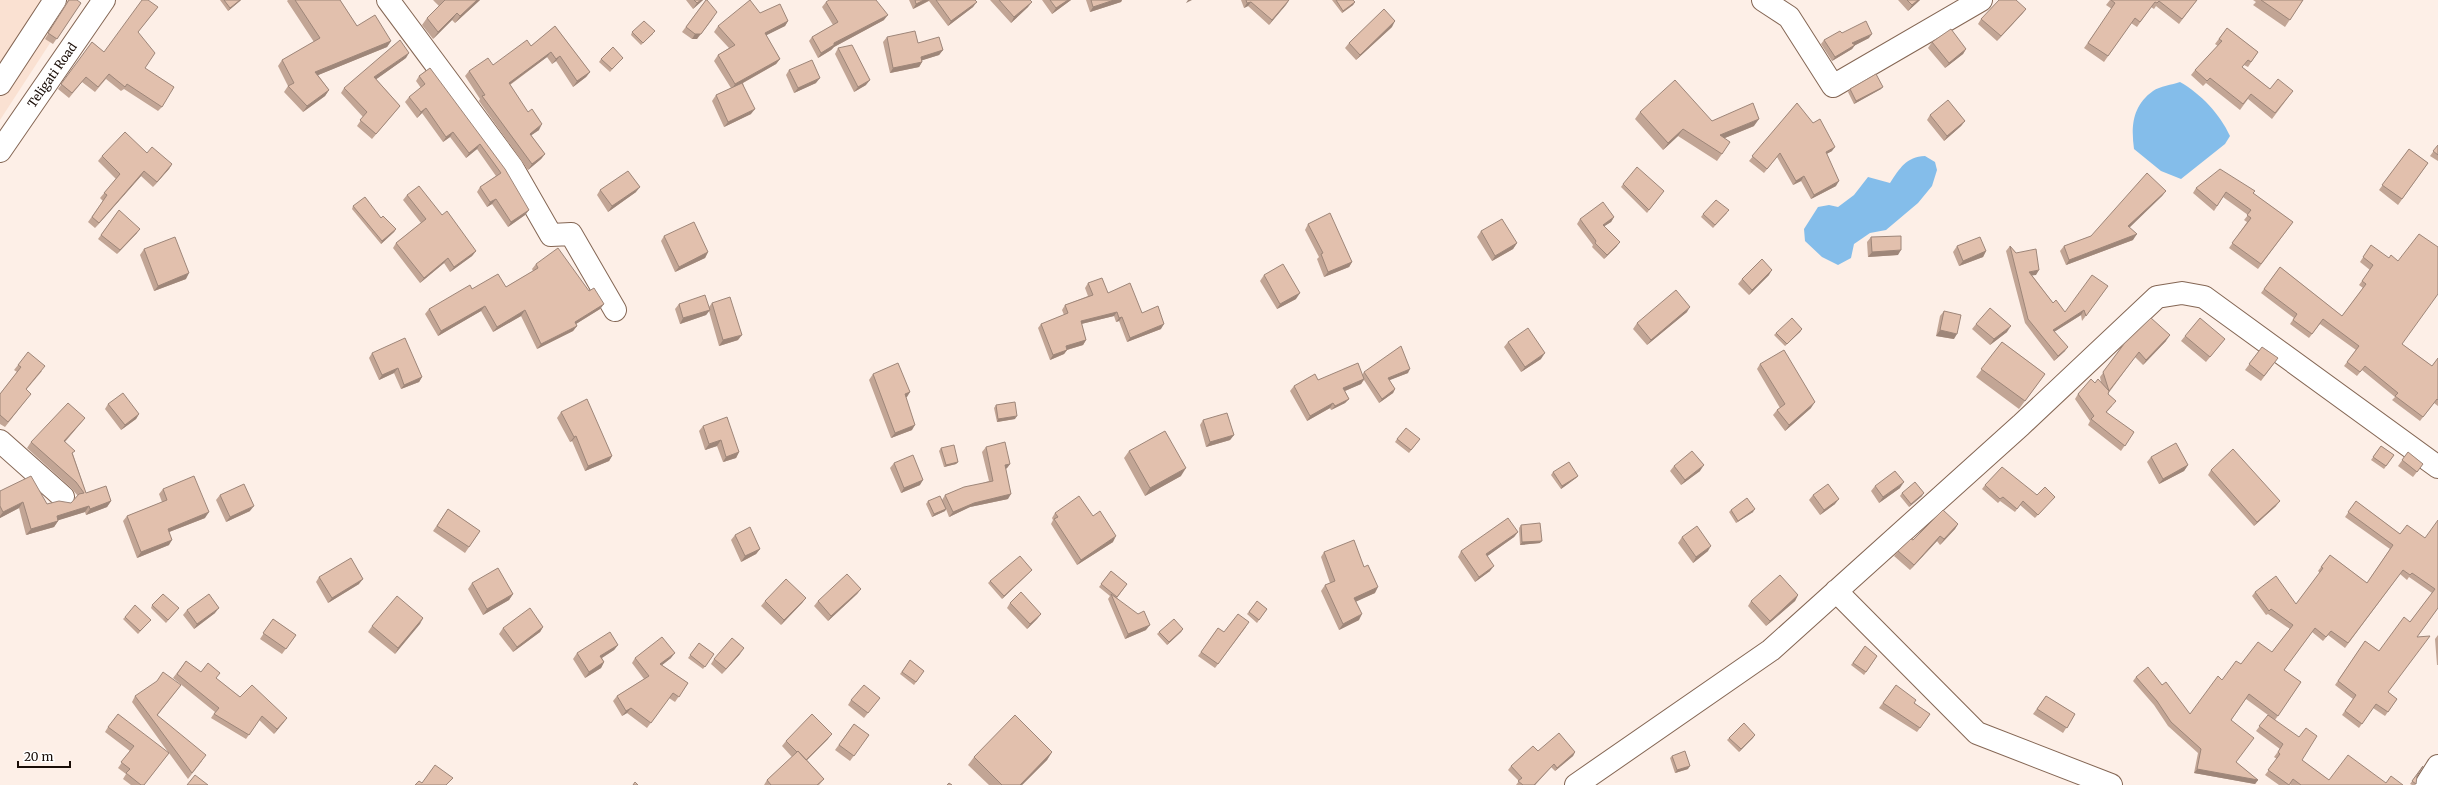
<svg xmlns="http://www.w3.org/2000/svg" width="2438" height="785" font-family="Merriweather,serif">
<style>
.built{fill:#fae1d2}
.water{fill:#84bdea}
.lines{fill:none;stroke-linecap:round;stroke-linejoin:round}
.minor-casing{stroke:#846654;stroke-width:24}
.major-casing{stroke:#846654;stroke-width:24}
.minor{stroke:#fff;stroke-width:22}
.major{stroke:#fff;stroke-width:22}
.wall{fill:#c2a595}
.shaded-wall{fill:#9e8679}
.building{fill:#e2c0ad;stroke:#9e8679}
.labels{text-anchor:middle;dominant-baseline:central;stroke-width:4;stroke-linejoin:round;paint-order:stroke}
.street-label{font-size:12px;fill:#190d07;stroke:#fff}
</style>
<rect width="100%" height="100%" fill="#fdefe7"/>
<!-- built -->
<path class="built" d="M0,0H78L0,120Z"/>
<!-- water -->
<path class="water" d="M2180,82C2201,94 2220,114 2230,136L2225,144L2181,179L2161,171L2134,149C2131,127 2132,106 2153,91C2160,86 2172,85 2180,82Z
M1925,156L1935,162L1937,170L1932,186L1918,203L1886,230L1870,233L1854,244L1851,258L1838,265L1822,257L1805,241L1804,229L1818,207L1829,205L1838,207L1854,195L1868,177L1890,183C1900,168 1906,157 1925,156Z"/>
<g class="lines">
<!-- minor casing -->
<g class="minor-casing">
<path id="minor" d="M388,0L512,167L551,235L571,234L615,310
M1763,0L1789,17L1833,86L1981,0
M0,84L55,0
M0,441L63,497
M1836,591L1977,733L2111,785
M1576,785L1771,650L2021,425L2157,297L2182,293L2204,297L2438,467
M2426,785L2438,766"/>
</g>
<!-- major casing -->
<g class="major-casing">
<path id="major" d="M0,151L104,0"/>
</g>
<!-- minor -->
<use href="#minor" class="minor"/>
<!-- major -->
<use href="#major" class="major"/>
</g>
<!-- wall -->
<path class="wall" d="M68,0L81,3L53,44L45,39Z
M220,0H241L228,11Z
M288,0H340L357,26L391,41L387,47L318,75L329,90L325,96L303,112L284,92L288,86L278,66L282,60L314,42L287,1Z
M433,0H480L455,23L452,20L433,39L422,25L427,18L439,6Z
M686,0H703L693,9Z
M706,0L697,39H692L682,32Z
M909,0H976L973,7L948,26L929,1L913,9Z
M990,0H1030L1028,7L1011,23Z
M1042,0H1071L1052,14Z
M1086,0H1122L1121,2L1090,12Z
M1241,0H1289L1269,25L1248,6L1244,8Z
M1332,0H1353L1355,2L1353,5L1342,13Z
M1898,0H1920L1908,11Z
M2110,0H2197L2179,24L2156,6L2154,9L2151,7L2137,27L2131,23L2104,62L2084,48L2112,9L2106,5Z
M2253,0H2303L2285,27L2253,5L2256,2Z
M826,2L884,20L834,47L831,50L818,58L809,41L812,37L833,25L822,7Z
M158,7L138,32L145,68L162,107L158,111L124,89L121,91L106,79L95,92L82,82L69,98L58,89L92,42L104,52Z
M2026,9L2022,14L1997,41L1978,24L1981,19Z
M760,13L788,21L785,26L766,35L780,59L776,64L743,83L751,114L724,127L712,101L716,95L731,88L714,61L718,55L729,48L714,32L718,26Z
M555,26L590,72L586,77L573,87L556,61L552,64L547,57L510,85L539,130L531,135L545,154L541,159L528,170L479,101L480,99L465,76L469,71L493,65L531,46Z
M1392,27L1356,60L1345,48L1349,43Z
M2227,28L2258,52L2248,67L2244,65L2242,67L2270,89L2293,91L2272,119L2248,99L2240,110L2206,83L2203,86L2191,75L2195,70L2218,46L2215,44Z
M632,32L653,34L641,45L631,35Z
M1842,33L1869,38L1855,45L1852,49L1832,61L1821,44L1824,40Z
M887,37L918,43L943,50L939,55L922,60V62L919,67L890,73L883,42Z
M1932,42L1966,49L1963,54L1945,68L1928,48Z
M838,48L866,85L854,92L835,54Z
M406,58L376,79L400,106L396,111L372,139L357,126L363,117L341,93L344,88Z
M601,59L621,60L610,72L599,62Z
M430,68L529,210L525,215L508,227L492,204L487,207L477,192L480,187L496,176L477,149L466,158L450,137L443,142L422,113L417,118L405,102L409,97L421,88L416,81L419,76Z
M789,70L816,83L794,93L786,75Z
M1850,89H1881L1854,104L1848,92Z
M1797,103L1832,151L1826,154L1836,186L1811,199L1801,181L1793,185L1777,157L1764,173L1749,161Z
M1640,112L1712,121L1754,126L1725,138L1722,154L1717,161L1678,136L1663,150L1635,119Z
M1930,115L1965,121L1961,126L1944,141L1927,120Z
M2438,145V161L2430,156Z
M2409,149L2428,163L2398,205L2379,190Z
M147,153L172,164L169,169L153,187L141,176L95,228L88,222L103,201L100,198L116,179L98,161L102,156Z
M1623,184L1664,191L1647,213L1621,187Z
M2196,188L2253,193L2293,222L2258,269L2229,248L2247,222L2244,220L2248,215L2223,197L2214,211L2193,193Z
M600,190L636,192L608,212L597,195Z
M2166,191L2162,196L2129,227L2133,240L2066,265L2060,251L2064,246L2091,236Z
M407,195L442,215L476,251L472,256L450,272L444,263L420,283L393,248L396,243L421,223L403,200Z
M353,206L381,218L396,229L394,232L381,244L352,209Z
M119,210L137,233L117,254L98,239Z
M1727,213L1713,228L1701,217L1703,214Z
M1614,217L1611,222L1604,226L1617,246L1604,259L1592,247L1593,245L1577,224L1580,219Z
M1308,224L1352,262L1349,267L1324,277L1317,259L1319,257L1305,230Z
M1481,231L1517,243L1513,249L1492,261L1477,237Z
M664,236L708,252L705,258L675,272L661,241Z
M1871,237L1898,255L1868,257L1867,242Z
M2371,245L2402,344L2432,366L2438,358V406L2434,403L2420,421L2392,400L2395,397L2362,370L2357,376L2344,366L2356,350L2320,324L2309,338L2290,324L2294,318L2261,293L2280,267L2342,316L2363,288L2359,285L2370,270L2360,262Z
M1957,246L1986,251L1983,257L1959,266L1953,252Z
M2010,246L2036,275H2032L2053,303L2065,312L2108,286L2082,321L2081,315L2054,332L2065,351L2054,361L2025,323L2006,251Z
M144,249L186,279L154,291L140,255Z
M536,264L589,291L604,304L600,309L576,324L577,326L573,331L537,349L521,316L493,332L481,311L438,336L425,314L429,309L472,289L506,287L533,271L532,269Z
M1264,275L1296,299L1277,309L1260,281Z
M1769,275L1749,295L1738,284L1742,279Z
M1088,283L1108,293L1142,313L1161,329L1127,342L1119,321L1116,322L1114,316L1081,324L1086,340L1083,345L1067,350L1064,354L1050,360L1038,328L1041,324L1064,315L1062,310L1065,305L1088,296L1085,288Z
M712,303L738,340L719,346L709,311L706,315L680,324L675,309L679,304L709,307Z
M1944,311L1954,339L1936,336L1940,316Z
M1687,312L1647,345L1633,329L1637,323Z
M1976,324L2007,332L1990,345L1972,329Z
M1802,329L1800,332L1785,346L1774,335L1776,333Z
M2185,336L2225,339L2206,362L2181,341Z
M2166,341L2143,365L2135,357L2108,394L2112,406L2106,413L2134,432L2121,451L2088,425L2090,421L2075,399L2078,394L2095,383L2101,382L2100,377L2124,344Z
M1508,342L1541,359L1521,372L1504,347Z
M2002,342L2045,374L2019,409L1976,377Z
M2262,347L2278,358L2261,381L2245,370Z
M372,353L422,377L419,382L401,389L394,373L379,380L369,358Z
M1760,364L1811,408L1785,431L1773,415L1777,410L1780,408L1757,369Z
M18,365L42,371L26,390L27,399L5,427L0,424V394L17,372L14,370Z
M1364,372L1408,373L1389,380L1395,389L1393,393L1379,403L1364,380L1361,384L1345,391L1349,399L1345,403L1331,410L1330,408L1307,421L1290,391L1294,386L1318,380L1362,375Z
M873,374L910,392L906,397L912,430L891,438L869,380Z
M108,404L139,414L136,419L121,430L105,409Z
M996,405L1015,419L997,422L994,408Z
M561,412L612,456L609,461L585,471L572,441L570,442L557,418Z
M85,418L65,442L73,454L86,493L111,501L107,507L86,515L85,512L58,520V521L54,527L26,535L19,508L0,518V491L47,504L71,503L78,496L71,488L27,448L31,442Z
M1203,420L1234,435L1230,440L1206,447L1200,425Z
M703,426L739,452L736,458L723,462L717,446L705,450L699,431Z
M1397,439H1420L1409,453L1395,442Z
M2381,446L2394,455L2384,469L2371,460Z
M986,447L1010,464L1007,468L1006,469L1008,499L970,507L949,517L946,509L945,511L932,517L926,504L928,501L942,500L945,495L989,481L982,452Z
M941,448L958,462L956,464L944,467L939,451Z
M1129,451L1181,476L1145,496L1124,458Z
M2408,452L2423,464L2413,477L2398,466Z
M2151,457L2188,465L2184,471L2159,484L2147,462Z
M894,463L920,485L901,493L890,468Z
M1674,466L1700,471L1681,485L1670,471Z
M2211,470L2276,506L2254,526L2208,475Z
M1553,472L1578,476L1576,478L1561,489L1551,475Z
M1985,485L2037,495L2055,497L2052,500L2035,518L2020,505L2015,512L2000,501L1998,503L1982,489Z
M1875,486L1900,488L1879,503L1871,491Z
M163,489L205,518L169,532V545L137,558L123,521L127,516L162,502L159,494Z
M1902,493L1922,496L1909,507L1900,496Z
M220,495L250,511L226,522L216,500Z
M1813,495L1835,504L1820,515L1809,500Z
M2356,501L2400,534L2425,538L2438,608L2417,637L2388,692L2397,699L2385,716L2373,708L2359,728L2342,715L2353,699L2335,685L2365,641L2379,651L2410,622L2432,593L2409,577L2407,580L2400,574L2345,648L2328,635L2323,641L2312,632L2284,670L2301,682L2275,720L2302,760L2329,780L2386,783L2403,785H2291L2289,784V785H2279L2265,775L2277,759L2274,757L2280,749L2256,731L2268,715L2246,699L2231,720L2236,762L2258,780L2255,784L2194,773L2198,753L2168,726L2154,705L2133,681L2136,677L2162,685L2190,714L2222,680L2241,664L2272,652L2290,629L2268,614L2266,615L2252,596L2255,592L2296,604L2320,573L2318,571L2330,555L2367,583L2390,549L2345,517Z
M448,509L480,531L465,553L433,531Z
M1731,510L1753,512L1736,523L1729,512Z
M1055,513L1093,516L1113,542L1077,565L1051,524L1053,520L1052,518Z
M1958,524L1955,529L1940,545L1937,541L1910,570L1894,556L1898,551L1913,540Z
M1521,525L1540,543L1520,545L1519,528Z
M1518,532L1514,537L1487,556L1490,571L1475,582L1458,557L1461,551Z
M735,535L760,549L756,554L741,562L731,540Z
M1682,537L1708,551L1693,563L1678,543Z
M1324,552L1364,567L1375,593L1356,601L1359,620L1339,630L1321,591L1325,585L1330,583L1321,557Z
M1032,570L1030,572L1002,599L988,583L990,581Z
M1111,571L1127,584L1117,598L1146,630L1125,639L1108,599L1110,596L1099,587Z
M319,577L359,584L328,603L316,582Z
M472,583L513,594L509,600L483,615L468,589Z
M861,589L857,594L828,621L814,606L818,601Z
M1798,595L1795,601L1766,626L1748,606L1751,601Z
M806,598L802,603L781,625L761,606L765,601Z
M1257,601L1267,609L1257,623L1247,614Z
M1010,603L1041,614L1037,619L1027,629L1007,608Z
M152,605L179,608L166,623L151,608Z
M187,610L215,613L194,629L183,615Z
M125,617L151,620L138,634L123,619Z
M423,618L395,654L368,632L372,626Z
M273,619L296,635L282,654L260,639Z
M543,627L540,632L513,652L499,634L503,628Z
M1246,627L1215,668L1198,656L1218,628L1224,632Z
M1183,629L1181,632L1167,645L1157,634L1159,632Z
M2438,635V665H2437L2435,639Z
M699,643L714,654L703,669L688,658Z
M618,645L614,650L602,658L604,662L601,668L585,678L573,659L577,653Z
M1865,646L1877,656L1864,675L1851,665Z
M740,654L722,674L711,664L714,659Z
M635,658H671L662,665L688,683L675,702L669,698L647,728L627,713L622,716L613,701L617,696L644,679L632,663Z
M910,660L924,671L914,685L900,674Z
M186,661L201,672L217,679L240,697L284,722L274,734L259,720L246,739L211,718L215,712L173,678Z
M181,685L157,716L202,761L188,779L169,753L144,785H131L123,779L126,774L118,768L130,751L105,732L108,727L168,752L132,702L135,696Z
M1896,685L1914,703L1930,714L1917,732L1879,708Z
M2046,696L2075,714L2063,733L2033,714Z
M880,698L864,718L848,705L851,700Z
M854,724L869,735L850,761L835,750Z
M1755,735L1739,752L1727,740L1729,738Z
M828,739L807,760L824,779L819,785H764L767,780L792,757L782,746L786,741Z
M1052,752L1047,760L1022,785H989L968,765L974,757Z
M1575,752L1573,756L1555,771L1551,767L1535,785H1516L1519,781L1508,770L1511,766Z
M1672,756L1688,769L1675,773L1670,758Z
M2423,766L2417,776L2416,784L2415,785H2412L2410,784Z"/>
<!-- shaded-wall -->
<path class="shaded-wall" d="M240,0H241L240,1L228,11L230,8Z
M477,0H480L455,23L460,16Z
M701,0H703L693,9L697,3Z
M924,0H930L913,9L916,4Z
M1068,0H1071L1052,14L1056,8Z
M1114,0H1122L1121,2L1090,12L1093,7Z
M1188,0H1192L1186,3Z
M1289,0L1286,5L1269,25L1272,20Z
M1918,0H1920L1908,11L1912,5Z
M977,2L973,7L948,26L951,21Z
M1032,2L1028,7L1011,23L1014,17Z
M1251,2L1248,6L1244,8L1247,3Z
M1355,2L1353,5L1342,13L1343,11Z
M2026,9L2022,14L1997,41L2001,36Z
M457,13L452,20L433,39L438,32Z
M888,15L884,20L834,47L831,50L818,58L821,53L834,43Z
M714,17L697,39H692L695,34Z
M788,21L785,26L761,38L765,33Z
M1395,21L1392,27L1356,60L1360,55Z
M1872,34L1869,38L1850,48L1852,43Z
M391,41L387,47L311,78L315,72Z
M1855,45L1852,49L1832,61L1835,57Z
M1966,49L1963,54L1945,68L1949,63Z
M943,50L939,55L917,62L921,57Z
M551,52L547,57L505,88L509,83Z
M409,53L406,58L371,83L374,77Z
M560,56L556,61L552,64L556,59Z
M780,59L776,64L732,89L735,84Z
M922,62L919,67L890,73L893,68Z
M590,72L586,77L573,87L577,81Z
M820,78L816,83L794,93L798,88Z
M870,80L866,85L854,92L858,87Z
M1883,87L1881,89L1854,104L1856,101Z
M329,90L325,96L303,112L307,106Z
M426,108L422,113L417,118L421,112Z
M755,109L751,114L724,127L728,122Z
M1759,119L1754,126L1715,142L1720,135Z
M1965,121L1961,126L1944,141L1947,136Z
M542,124L539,130L526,139L530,134Z
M1683,129L1678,136L1663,150L1668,143Z
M453,132L450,137L443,142L446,137Z
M480,144L477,149L466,158L469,153Z
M1835,147L1832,151L1823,156L1826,152Z
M545,154L541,159L528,170L532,164Z
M172,164L169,169L153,187L157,182Z
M144,171L141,176L95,228L99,223Z
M1804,176L1801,181L1793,185L1796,181Z
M1839,181L1836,186L1811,199L1814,195Z
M640,187L636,192L608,212L612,206Z
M2166,191L2162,196L2125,232L2128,226Z
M496,199L492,204L487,207L490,202Z
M529,210L525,215L508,227L511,222Z
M1614,217L1611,222L1600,229L1603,225Z
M140,229L137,233L117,254L120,250Z
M396,229L394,232L381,244L382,241Z
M2137,234L2133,240L2066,265L2069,260Z
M1620,242L1617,246L1604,259L1607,255Z
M1517,243L1513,249L1492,261L1495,256Z
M1901,250L1898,255L1868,257L1872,252Z
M476,251L472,256L450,272L454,267Z
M1986,251L1983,257L1959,266L1963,261Z
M708,252L705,258L675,272L679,267Z
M448,258L444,263L420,283L424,278Z
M1352,262L1349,267L1324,277L1328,272Z
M1772,270L1769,275L1749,295L1752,290Z
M2039,270L2036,275L2026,276L2029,272Z
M189,273L186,279L154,291L158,286Z
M1300,293L1296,299L1277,309L1280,304Z
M604,304L600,309L571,327L575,322Z
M485,306L481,311L438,336L441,331Z
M1690,307L1687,312L1647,345L1651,340Z
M525,310L521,316L493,332L497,327Z
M710,310L706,315L680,324L683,318Z
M2084,310L2081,315L2049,335L2053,330Z
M1117,312L1114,316L1077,325L1081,321Z
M1122,317L1119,321L1116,322L1119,318Z
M1164,324L1161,329L1127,342L1130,338Z
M577,326L573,331L537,349L541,344Z
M2011,326L2007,332L1990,345L1994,339Z
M1802,329L1800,332L1785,346Z
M1940,330L1957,334L1954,339L1936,336Z
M742,335L738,340L719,346L723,340Z
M2170,335L2166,341L2143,365L2146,360Z
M1086,340L1083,345L1063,351L1066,346Z
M2068,347L2065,351L2054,361L2058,356Z
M1067,350L1064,354L1050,360L1053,355Z
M1545,353L1541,359L1521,372L1525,367Z
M398,368L394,373L379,380L382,375Z
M1410,369L1408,373L1385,382L1388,378Z
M422,377L419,382L401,389L404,385Z
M1364,379L1361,384L1340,393L1343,388Z
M1395,389L1393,393L1379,403L1382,399Z
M910,392L907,397L901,399L905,394Z
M1349,399L1345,403L1331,410L1335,406Z
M1815,402L1811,408L1785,431L1789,425Z
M1333,403L1330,408L1307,421L1310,416Z
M139,414L136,419L121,430L125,425Z
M1017,416L1015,419L997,422L998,419Z
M85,418L80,424L60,447L64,441Z
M915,425L912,430L891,438L895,433Z
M1234,435L1230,440L1206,447L1210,442Z
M576,436L572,441L570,442L574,437Z
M721,440L717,446L705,450L709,444Z
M739,452L736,458L723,462L726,457Z
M612,456L609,461L585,471L588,466Z
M958,462L956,464L944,467L946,465Z
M1010,464L1007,468L1002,470L1005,465Z
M1704,465L1700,471L1681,485L1685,480Z
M2188,465L2184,471L2159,484L2163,479Z
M1186,468L1181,476L1145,496L1150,488Z
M1578,476L1576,478L1561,489L1562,486Z
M923,480L920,485L901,493L904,488Z
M1904,482L1900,488L1879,503L1883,497Z
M1924,493L1922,496L1909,507L1911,504Z
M1011,494L1008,499L970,507L949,517L953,512L974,503Z
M1839,499L1835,504L1820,515L1824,510Z
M111,501L107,507L86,515L90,509Z
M2280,501L2276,506L2254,526L2257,522Z
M23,502L19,508L0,518V516L3,512Z
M89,506L85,512L53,522L57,516Z
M254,506L250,511L226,522L230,517Z
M946,509L945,511L932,517L934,514Z
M1755,509L1753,512L1736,523L1738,521Z
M209,512L205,518L164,534L168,529Z
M58,521L54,527L26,535L31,529Z
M1958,524L1955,529L1940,545L1944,539Z
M1518,532L1514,537L1482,560L1486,554Z
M1116,536L1113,542L1077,565L1081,560Z
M1940,536L1937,541L1910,570L1914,565Z
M172,540L169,545L137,558L141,552Z
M1542,541L1540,543L1520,545L1522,542Z
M1711,546L1708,551L1693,563L1696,557Z
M760,549L756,554L741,562L745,556Z
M1494,566L1490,571L1475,582L1479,577Z
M1032,570L1030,572L1002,599L1004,596Z
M363,579L359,584L328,603L332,598Z
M1378,587L1375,593L1351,604L1354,598Z
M861,589L857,594L828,621L831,616Z
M513,594L509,600L483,615L487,609Z
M1798,595L1795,601L1766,626L1770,621Z
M806,598L802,603L781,625L784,620Z
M219,608L215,613L194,629L197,624Z
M1041,614L1037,619L1027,629L1030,624Z
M1362,614L1359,620L1339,630L1343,624Z
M423,618L420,624L395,654L398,648Z
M1150,625L1146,630L1125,639L1128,634Z
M543,627L540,632L513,652L517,647Z
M1183,629L1181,632L1167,645L1169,642Z
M618,645L614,650L597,661L600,656Z
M744,648L740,654L722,674L726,669Z
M675,653L671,658L657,669L660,664Z
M604,662L601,668L585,678L589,672Z
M631,708L627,713L622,716L626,711Z
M287,718L284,722L274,734L277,729Z
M832,734L828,739L801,766L805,761Z
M1755,735L1753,738L1739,752L1741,749Z
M1052,752L1047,760L1022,785H1020Z
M1575,752L1573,756L1555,771L1557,768Z
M1554,764L1535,785H1534Z
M1690,766L1688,769L1675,773L1677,770Z
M2197,769L2258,780L2255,784L2194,773Z"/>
<!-- building -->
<path class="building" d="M69,0H77L81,3L57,39L48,33Z
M142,0H148L158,7L138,32L155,53L145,68L174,87L162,107L127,84L125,87L109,74L98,87L86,77L72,93L61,84L92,42L104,52Z
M224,0H240L230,8Z
M295,0H340L357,26L375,15L391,41L315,72L329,90L307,106L288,86L294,83L282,60L320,38Z
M445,0H477L460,16L457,13L438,32L427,18Z
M694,0H701L697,3Z
M706,0H707L717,12L701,34H695L686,27Z
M750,0L760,13L780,4L788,21L765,33L780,59L735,84L718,55L735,45L718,26Z
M829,0H876L888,15L834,43V45L821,53L812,37L838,22L826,2Z
M915,0H924L916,4Z
M936,0H975L977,2L951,21Z
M999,0H1030L1032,2L1014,17Z
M1050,0H1068L1056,8Z
M1091,0H1114L1093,7Z
M1246,0H1289L1272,20L1251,2L1247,3Z
M1336,0H1353L1355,2L1343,11Z
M1907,0H1918L1912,5Z
M1999,0H2016L2026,9L2001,36L1981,19Z
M2111,0H2197L2182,19L2159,1L2157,3L2155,2L2140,22L2135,18L2108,56L2088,43L2115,3Z
M2261,0H2303L2290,20Z
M1384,9L1395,21L1360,55L1349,43Z
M644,21L655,31L643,43L632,32Z
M1866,21L1872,34L1852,43L1855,45L1835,57L1824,40L1840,31L1842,33Z
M555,26L590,72L577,81L560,56L556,59L551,52L509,83L528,112L532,109L542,124L530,134L545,154L532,164L482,96L485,95L469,71L488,58L493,65L527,40L531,46Z
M2227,28L2258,52L2251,62L2248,60L2242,67L2270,89L2278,79L2293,91L2275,113L2251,94L2243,104L2210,78L2207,81L2195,70L2222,41L2219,39Z
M1951,29L1966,49L1949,63L1932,42Z
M915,31L918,43L939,37L943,50L921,57L922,62L893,68L887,37Z
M400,40L409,53L374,77L400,106L376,134L360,120L367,112L344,88Z
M852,45L870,80L858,87L838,48Z
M613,47L623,58L612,69L601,59Z
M812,60L820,78L798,88L789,70Z
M430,68L505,169L529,210L511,222L496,199L490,202L480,187L501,173L480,144L469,153L453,132L446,137L426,108L421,112L409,97L425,84L419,76Z
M1876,74L1883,87L1856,101L1850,89Z
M1675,80L1712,121L1753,103L1759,119L1720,135L1730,142L1722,154L1683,129L1668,143L1640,112Z
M742,83L755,109L728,122L716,95Z
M1948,100L1965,121L1947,136L1930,115Z
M1797,103L1813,123L1820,119L1835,147L1826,152L1839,181L1814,195L1804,176L1796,181L1780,153L1767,169L1752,156Z
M125,132L147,153L152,147L172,164L157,182L144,171L99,223L92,217L107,195L104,193L120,174L102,156Z
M2438,145V155L2433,151Z
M2409,149L2428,163L2402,199L2382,185Z
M1637,167L1664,191L1649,210L1623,184Z
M2220,169L2255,191L2253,193L2293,222L2261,264L2232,243L2251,218L2247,215L2251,210L2226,192L2217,206L2196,188Z
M628,171L640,187L612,206L600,190Z
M2147,173L2166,191L2128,226L2137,234L2069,260L2064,246L2091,236Z
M419,186L442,215L447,211L476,251L454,267L448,258L424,278L396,243L426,219L407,195Z
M365,197L381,218L383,216L396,229L382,241L353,206Z
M1716,200L1729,210L1715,225L1703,214Z
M1603,202L1614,217L1603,225L1620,242L1607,255L1595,243L1596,241L1580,219Z
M119,210L140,229L120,250L101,235Z
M1330,213L1352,262L1328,272L1321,254L1323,253L1308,224Z
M1502,219L1517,243L1495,256L1481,231Z
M694,222L708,252L679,267L664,236Z
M2419,234L2438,247V294L2402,344L2432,366L2438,358V400L2437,399L2423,417L2395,396L2398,393L2365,366L2360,372L2347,362L2359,346L2323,319L2312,334L2293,320L2297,314L2264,289L2280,267L2342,316L2366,284L2362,281L2373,265L2363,257L2371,245L2389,258L2391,255L2398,261Z
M1901,236V250L1872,252L1871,237Z
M175,237L189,273L158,286L144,249Z
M1980,237L1986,251L1963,261L1957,246Z
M2010,246L2016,253L2036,249L2039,270L2029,272L2053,303L2056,300L2065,312L2092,275L2108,286L2086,316L2084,310L2053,330L2068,347L2058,356L2028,319Z
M558,248L589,291L594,288L604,304L575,322L577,326L541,344L525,310L497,327L485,306L441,331L429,309L470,285L472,289L498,274L506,287L538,268L536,264Z
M1762,259L1772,270L1752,290L1742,279Z
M1283,264L1300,293L1280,304L1264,275Z
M1102,278L1108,293L1130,283L1142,313L1158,306L1164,324L1130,338L1122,317L1119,318L1117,312L1081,321L1086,340L1066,346L1067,350L1053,355L1041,324L1068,313L1065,305L1093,295L1088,283Z
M1676,290L1690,307L1651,340L1637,323Z
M705,295L710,310L683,318L679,304Z
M730,297L742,335L723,340L712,303Z
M1990,308L2011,326L1994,339L1976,324Z
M1944,311L1961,315L1957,334L1940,330Z
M1792,318L1802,329L1787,344L1776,333Z
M2151,318L2170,335L2146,360L2139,352L2109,391L2103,372L2124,344Z
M2200,318L2225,339L2210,357L2185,336Z
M1528,328L1545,353L1525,367L1508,342Z
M405,338L422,377L404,385L398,368L382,375L372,353Z
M2002,342L2045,374L2025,401L1981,369Z
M1401,346L1410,369L1388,378L1395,389L1382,399L1364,372Z
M2262,347L2278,358L2264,376L2249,364Z
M1784,350L1815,402L1789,425L1777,410L1785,404L1760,364Z
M28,352L45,366L26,389L31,394L8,422L0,415V394L21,367L18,365Z
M898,363L910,392L905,394L915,425L895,433L873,374Z
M1358,363L1364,379L1343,388L1349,399L1335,406L1333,403L1310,416L1294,386L1315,374L1318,380Z
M2091,379L2095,383L2098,379L2109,391L2108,394L2116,401L2106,412L2134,432L2125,446L2091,419L2094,416L2078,394Z
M123,393L139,414L125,425L108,404Z
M587,399L612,456L588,466L576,436L574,437L561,412Z
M1015,402L1017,416L998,419L996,405Z
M68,403L85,418L64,441L75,451L72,453L86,493L106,486L111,501L90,509L89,506L57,516L58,521L31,529L23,502L3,512L0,506V491L31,476L47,504L59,501L71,503L79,494L84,493L76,482L31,442Z
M1227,413L1234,435L1210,442L1203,420Z
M727,417L739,452L726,457L721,440L709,444L703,426Z
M1406,428L1420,439L1411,450L1397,439Z
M1165,431L1186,468L1150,488L1129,451Z
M1005,442L1010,464L1005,465L1011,494L974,503L953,512L945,495L964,487L993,481L986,447Z
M2176,443L2188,465L2163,479L2151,457Z
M954,445L958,462L946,465L941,448Z
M2381,446L2394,455L2386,466L2373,457Z
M2233,449L2280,501L2257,522L2211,470Z
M1692,451L1704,465L1685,480L1674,466Z
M2408,452L2423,464L2417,472L2402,460Z
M913,455L923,480L904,488L894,463Z
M1569,462L1578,476L1562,486L1553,472Z
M2002,467L2037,495L2045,487L2055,497L2038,515L2023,501L2017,509L2003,497L2000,499L1985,485Z
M1895,471L1904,482L1883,497L1875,486Z
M194,476L209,512L168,529L172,540L141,552L127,516L167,500L163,489Z
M1915,482L1924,493L1911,504L1902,493Z
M244,484L254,506L230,517L220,495Z
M1828,484L1839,499L1824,510L1813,495Z
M940,496L946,509L934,514L928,501Z
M1079,496L1093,516L1100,511L1116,536L1081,560L1054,519L1058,517L1055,513Z
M1747,498L1755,509L1738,521L1731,510Z
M2356,501L2400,534L2407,525L2425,538L2438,520V608L2417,637L2430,636L2388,692L2397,699L2388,712L2376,704L2362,724L2345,711L2356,695L2338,681L2365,641L2379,651L2404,617L2410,622L2435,589L2412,573L2410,575L2403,570L2348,643L2331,631L2326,637L2315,628L2284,670L2301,682L2278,716L2249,694L2231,720L2254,738L2236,762L2258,780L2197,769L2201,749L2171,722L2157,701L2136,677L2148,667L2162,685L2166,682L2190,714L2218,676L2222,680L2236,661L2241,664L2258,642L2272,652L2293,625L2271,609L2269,611L2255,592L2276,576L2296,604L2323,568L2321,567L2330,555L2367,583L2393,545L2348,512Z
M448,509L480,531L469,547L437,526Z
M1943,510L1958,524L1944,539L1940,536L1914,565L1898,551L1911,539L1913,540Z
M1508,518L1518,532L1486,554L1494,566L1479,577L1461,551Z
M1540,523L1542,541L1522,542L1521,525Z
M1697,526L1711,546L1696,557L1682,537Z
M750,527L760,549L745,556L735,535Z
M1354,540L1364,567L1368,565L1378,587L1354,598L1362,614L1343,624L1325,585L1335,581L1324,552Z
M1020,556L1032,570L1004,596L990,581Z
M351,558L363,579L332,598L319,577Z
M498,568L513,594L487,609L472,583Z
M1111,571L1127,584L1117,597L1101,584Z
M847,574L861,589L831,616L818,601Z
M1780,575L1798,595L1770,621L1751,601Z
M786,579L806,598L784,620L765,601Z
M1021,592L1041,614L1030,624L1010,603Z
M163,594L179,608L168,620L152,605Z
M209,594L219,608L197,624L187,610Z
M1111,594L1138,614L1144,611L1150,625L1128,634Z
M397,596L423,618L398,648L372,626Z
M1257,601L1267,609L1259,620L1249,612Z
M135,605L151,620L140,631L125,617Z
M530,608L543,627L517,647L503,628Z
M1238,614L1249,622L1218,664L1201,652L1218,628L1224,632Z
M273,619L296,635L286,649L263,633Z
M1174,619L1183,629L1169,642L1159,632Z
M610,632L618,645L600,656L604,662L589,672L577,653Z
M662,637L675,653L660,664L688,683L679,697L673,693L651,723L631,708L626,711L617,696L649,676L635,658Z
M732,638L744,648L726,669L714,659Z
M699,643L714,654L705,667L690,655Z
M1865,646L1877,656L1866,672L1853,663Z
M910,660L924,671L916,682L902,672Z
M186,661L201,672L208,663L220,673L216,678L240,697L252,685L287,718L277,729L262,716L249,735L214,714L219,708L177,674Z
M163,672L181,685L157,715L206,755L192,773L135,696L157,681Z
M864,685L880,698L868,713L851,700Z
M1896,685L1916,700L1914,703L1930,714L1920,728L1883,703Z
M2046,696L2075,714L2067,728L2037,709Z
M118,714L169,753L144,785H141L126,773L130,769L121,762L134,746L108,727Z
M812,714L832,734L806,760L798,751L797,752L786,741Z
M1015,715L1052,752L1020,785H1002L974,757Z
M2268,715L2299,737L2306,728L2317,736L2302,760L2329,780L2348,755L2386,783L2391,776L2403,785H2301L2293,779L2289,785L2268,770L2280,754L2278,752L2283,744L2259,726Z
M1744,723L1755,735L1741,749L1729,738Z
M854,724L869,735L854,756L839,745Z
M1559,733L1575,752L1557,768L1554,764L1534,785H1523L1518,781L1522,778L1511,766L1533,746L1538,751Z
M798,751L824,779L817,785H771L767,780Z
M1685,751L1690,766L1677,770L1672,756Z
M435,765L453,778L446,785H415L419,781L422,783Z
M2423,766L2417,776L2416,784L2412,781Z
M195,775L208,785H187Z
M635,782L638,785H633Z
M949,783L952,785H947Z"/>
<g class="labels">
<!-- street labels -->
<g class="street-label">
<text transform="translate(52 75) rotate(-55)">Teligati Road</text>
</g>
</g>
<!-- scale -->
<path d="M18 761v6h52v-6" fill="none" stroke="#190d07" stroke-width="2"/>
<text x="24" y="761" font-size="12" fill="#190d07" stroke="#ffffff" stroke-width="3" paint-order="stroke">20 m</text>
</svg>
